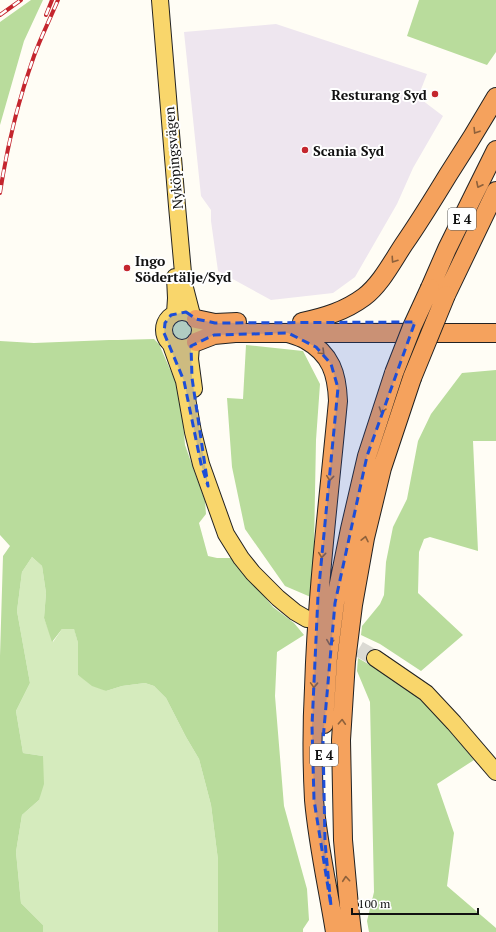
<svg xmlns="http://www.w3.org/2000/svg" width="496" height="932" font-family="'PT Serif',serif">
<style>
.industrial{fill:#eee6ef}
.green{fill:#d5ebbd}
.forest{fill:#b9dc9c}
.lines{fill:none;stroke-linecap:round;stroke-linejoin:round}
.major-tunnel{stroke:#dbdad3;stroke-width:16;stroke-dasharray:16 8;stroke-linecap:butt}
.major-casing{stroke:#222;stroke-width:18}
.highway-casing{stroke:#222;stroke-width:20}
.major{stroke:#f9d66b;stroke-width:16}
.highway{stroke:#f5a25d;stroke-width:18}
.rail-casing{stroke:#c4262e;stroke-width:4}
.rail{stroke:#fff;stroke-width:2.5;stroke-dasharray:8;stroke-linecap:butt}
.highway-bridge-casing{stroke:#222;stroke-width:20;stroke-linecap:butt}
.highway-bridge{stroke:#f5a25d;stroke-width:18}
.oneway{stroke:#8e613b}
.marked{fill:#1d4ed8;fill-opacity:0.2;stroke:#1d4ed8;stroke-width:3;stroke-dasharray:8 5;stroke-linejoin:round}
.poi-dot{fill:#c4262e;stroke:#fff;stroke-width:1.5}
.labels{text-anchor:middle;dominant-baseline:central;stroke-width:4;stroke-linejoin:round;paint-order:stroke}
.shield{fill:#fff;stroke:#585858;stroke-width:1}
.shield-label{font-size:13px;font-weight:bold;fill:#111}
.poi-label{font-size:14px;font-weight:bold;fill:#111;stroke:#fff;text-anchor:start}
.street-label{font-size:14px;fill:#111;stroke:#fff}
</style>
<rect width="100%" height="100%" fill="#fffdf5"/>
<!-- industrial -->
<path class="industrial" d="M276,24L427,74L418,97L443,116L413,168L397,204L355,277L333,293L271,300L218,271L211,221V210L201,196L184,32Z"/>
<!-- green -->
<path class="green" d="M170 329a12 12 0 1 1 24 0a12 12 0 1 1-24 0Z
M32,557L42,566L46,593L44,618L53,642L62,629L74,628L78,643V675L106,691L122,686L145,683L154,686L166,698L186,737L199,759L211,805L218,860V932H43V925L21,903L16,852L22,815L39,800L43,756L23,753L16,711L30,683L17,611L22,572Z"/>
<!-- forest -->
<path class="forest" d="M31,0H43L24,41L0,125V22Z
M419,0H496V52L487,65L407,36Z
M154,339L159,344L176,383L182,409L185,445L205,501L206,514L199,523L208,556L217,558H233L273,607L294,623L304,635L277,652L275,696L284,806L307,889L309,920L303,929V932H218V860L211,805L199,759L186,737L166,698L154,686L145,683L122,686L106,691L92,686L78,675V643L74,629H62L52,642L44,618L46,593L42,566L32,557L22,572L17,611L30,683L16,711L23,753L43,756L44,784L39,800L22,815L16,852L21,903L43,925V932H0V656L3,556L10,546L0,535V341L34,343L109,340H118Z
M246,345L303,351L320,384L316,440L313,598L285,586L245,529L232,467L227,398L243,399Z
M496,370V441H473L478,551L430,537L424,539L419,552L418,593L463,635L421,671L380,644L361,635L362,626L380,604L384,595L386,562L393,527L407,499L418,441L431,414L462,373Z
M358,658L405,686L435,713L474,760L437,784L454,833L447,886L496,928V932H369L367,921L374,892L370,702L357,671Z"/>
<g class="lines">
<!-- major-tunnel -->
<path class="major-tunnel" d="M338,637L375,658"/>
<!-- major casing -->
<g class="major-casing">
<path id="major" d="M160,0L177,206L184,284L192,315
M164 330a18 18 0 1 1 36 0a18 18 0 1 1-36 0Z
M175,313L176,298L175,277
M171,345L184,381L193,432L201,464L226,534L241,558L253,573L278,598L295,612L307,619
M191,346L190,359L194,389
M375,658L426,693L454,723L496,772"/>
</g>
<!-- highway casing -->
<g class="highway-casing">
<path id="highway" d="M430,288L447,249L496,150
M446,295L496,191
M196,319L215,323L237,322
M302,322C325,317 345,311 364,297C381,284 392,262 404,244C420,221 434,198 448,175C465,149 481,123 496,97
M288,333C294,335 301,337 306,340C331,354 337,374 338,401C329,497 317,592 314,688C312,725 312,763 314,800C318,845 328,888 335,932
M196,342L214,335L235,333H496
M324,724L328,658L335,603L350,529L367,456L394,373
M352,932L349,906L343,840L341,740L346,661L353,605L365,538L382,468L412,378"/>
</g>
<!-- major -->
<use href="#major" class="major"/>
<!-- highway -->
<use href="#highway" class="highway"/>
<!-- rail casing -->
<g class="rail-casing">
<path id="rail" d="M0,15L21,0
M46,15L52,0
M0,193C7,147 18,101 34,56C41,37 50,19 58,0"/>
</g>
<!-- rail -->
<use href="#rail" class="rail"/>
<!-- highway-bridge casing -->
<g class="highway-bridge-casing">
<path id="highway-bridge" d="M394,373L412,327L430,288
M412,378L446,295"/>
</g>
<!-- highway-bridge -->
<use href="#highway-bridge" class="highway-bridge"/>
</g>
<!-- one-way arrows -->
<defs><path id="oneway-chevron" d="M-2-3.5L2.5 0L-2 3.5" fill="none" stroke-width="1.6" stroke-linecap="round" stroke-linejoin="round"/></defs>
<g class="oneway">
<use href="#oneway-chevron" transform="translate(476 131) rotate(122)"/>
<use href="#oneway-chevron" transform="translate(479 185) rotate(116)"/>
<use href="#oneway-chevron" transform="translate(394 260) rotate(124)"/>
<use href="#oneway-chevron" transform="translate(322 352) rotate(45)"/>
<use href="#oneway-chevron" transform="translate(382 410) rotate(108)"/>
<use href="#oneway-chevron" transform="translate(330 478) rotate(96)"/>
<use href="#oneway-chevron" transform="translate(365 539) rotate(-78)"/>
<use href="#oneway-chevron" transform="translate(322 555) rotate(96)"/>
<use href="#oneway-chevron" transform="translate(330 642) rotate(97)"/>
<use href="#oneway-chevron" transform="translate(314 685) rotate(92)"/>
<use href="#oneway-chevron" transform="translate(342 722) rotate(-87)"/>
<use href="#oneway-chevron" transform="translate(346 879) rotate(-95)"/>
</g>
<!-- marked area -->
<path class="marked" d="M186,312L196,319L215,323L415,322L367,456L335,603L323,740L325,842L331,906L314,800L312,726L318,596L338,388L331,364L316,347L288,333L214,335L191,346L192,378L208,486L201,464L184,381L164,333L165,323L171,315Z"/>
<!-- markers -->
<g class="poi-dot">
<circle cx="435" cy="94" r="4"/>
<circle cx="305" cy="150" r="4"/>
<circle cx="127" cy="268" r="4"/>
</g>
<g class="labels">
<!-- shield labels -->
<g class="shield">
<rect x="448" y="208" width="28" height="22" rx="3"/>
<rect x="310" y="744" width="28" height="22" rx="3"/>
</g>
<g class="shield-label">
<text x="462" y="219">E 4</text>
<text x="324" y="755">E 4</text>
</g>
<!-- poi labels -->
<g class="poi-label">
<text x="427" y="94" text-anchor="end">Resturang Syd</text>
<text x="313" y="150">Scania Syd</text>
<text x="135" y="260">Ingo<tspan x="135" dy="16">Södertälje/Syd</tspan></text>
</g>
<!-- street labels -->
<g class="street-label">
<text transform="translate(173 158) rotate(-95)">Nyköpingsvägen</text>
</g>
</g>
<!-- scale -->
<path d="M352 908v6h126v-6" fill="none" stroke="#111111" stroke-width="2"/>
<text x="358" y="908" font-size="12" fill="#111111" stroke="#ffffff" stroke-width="3" paint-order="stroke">100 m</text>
</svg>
